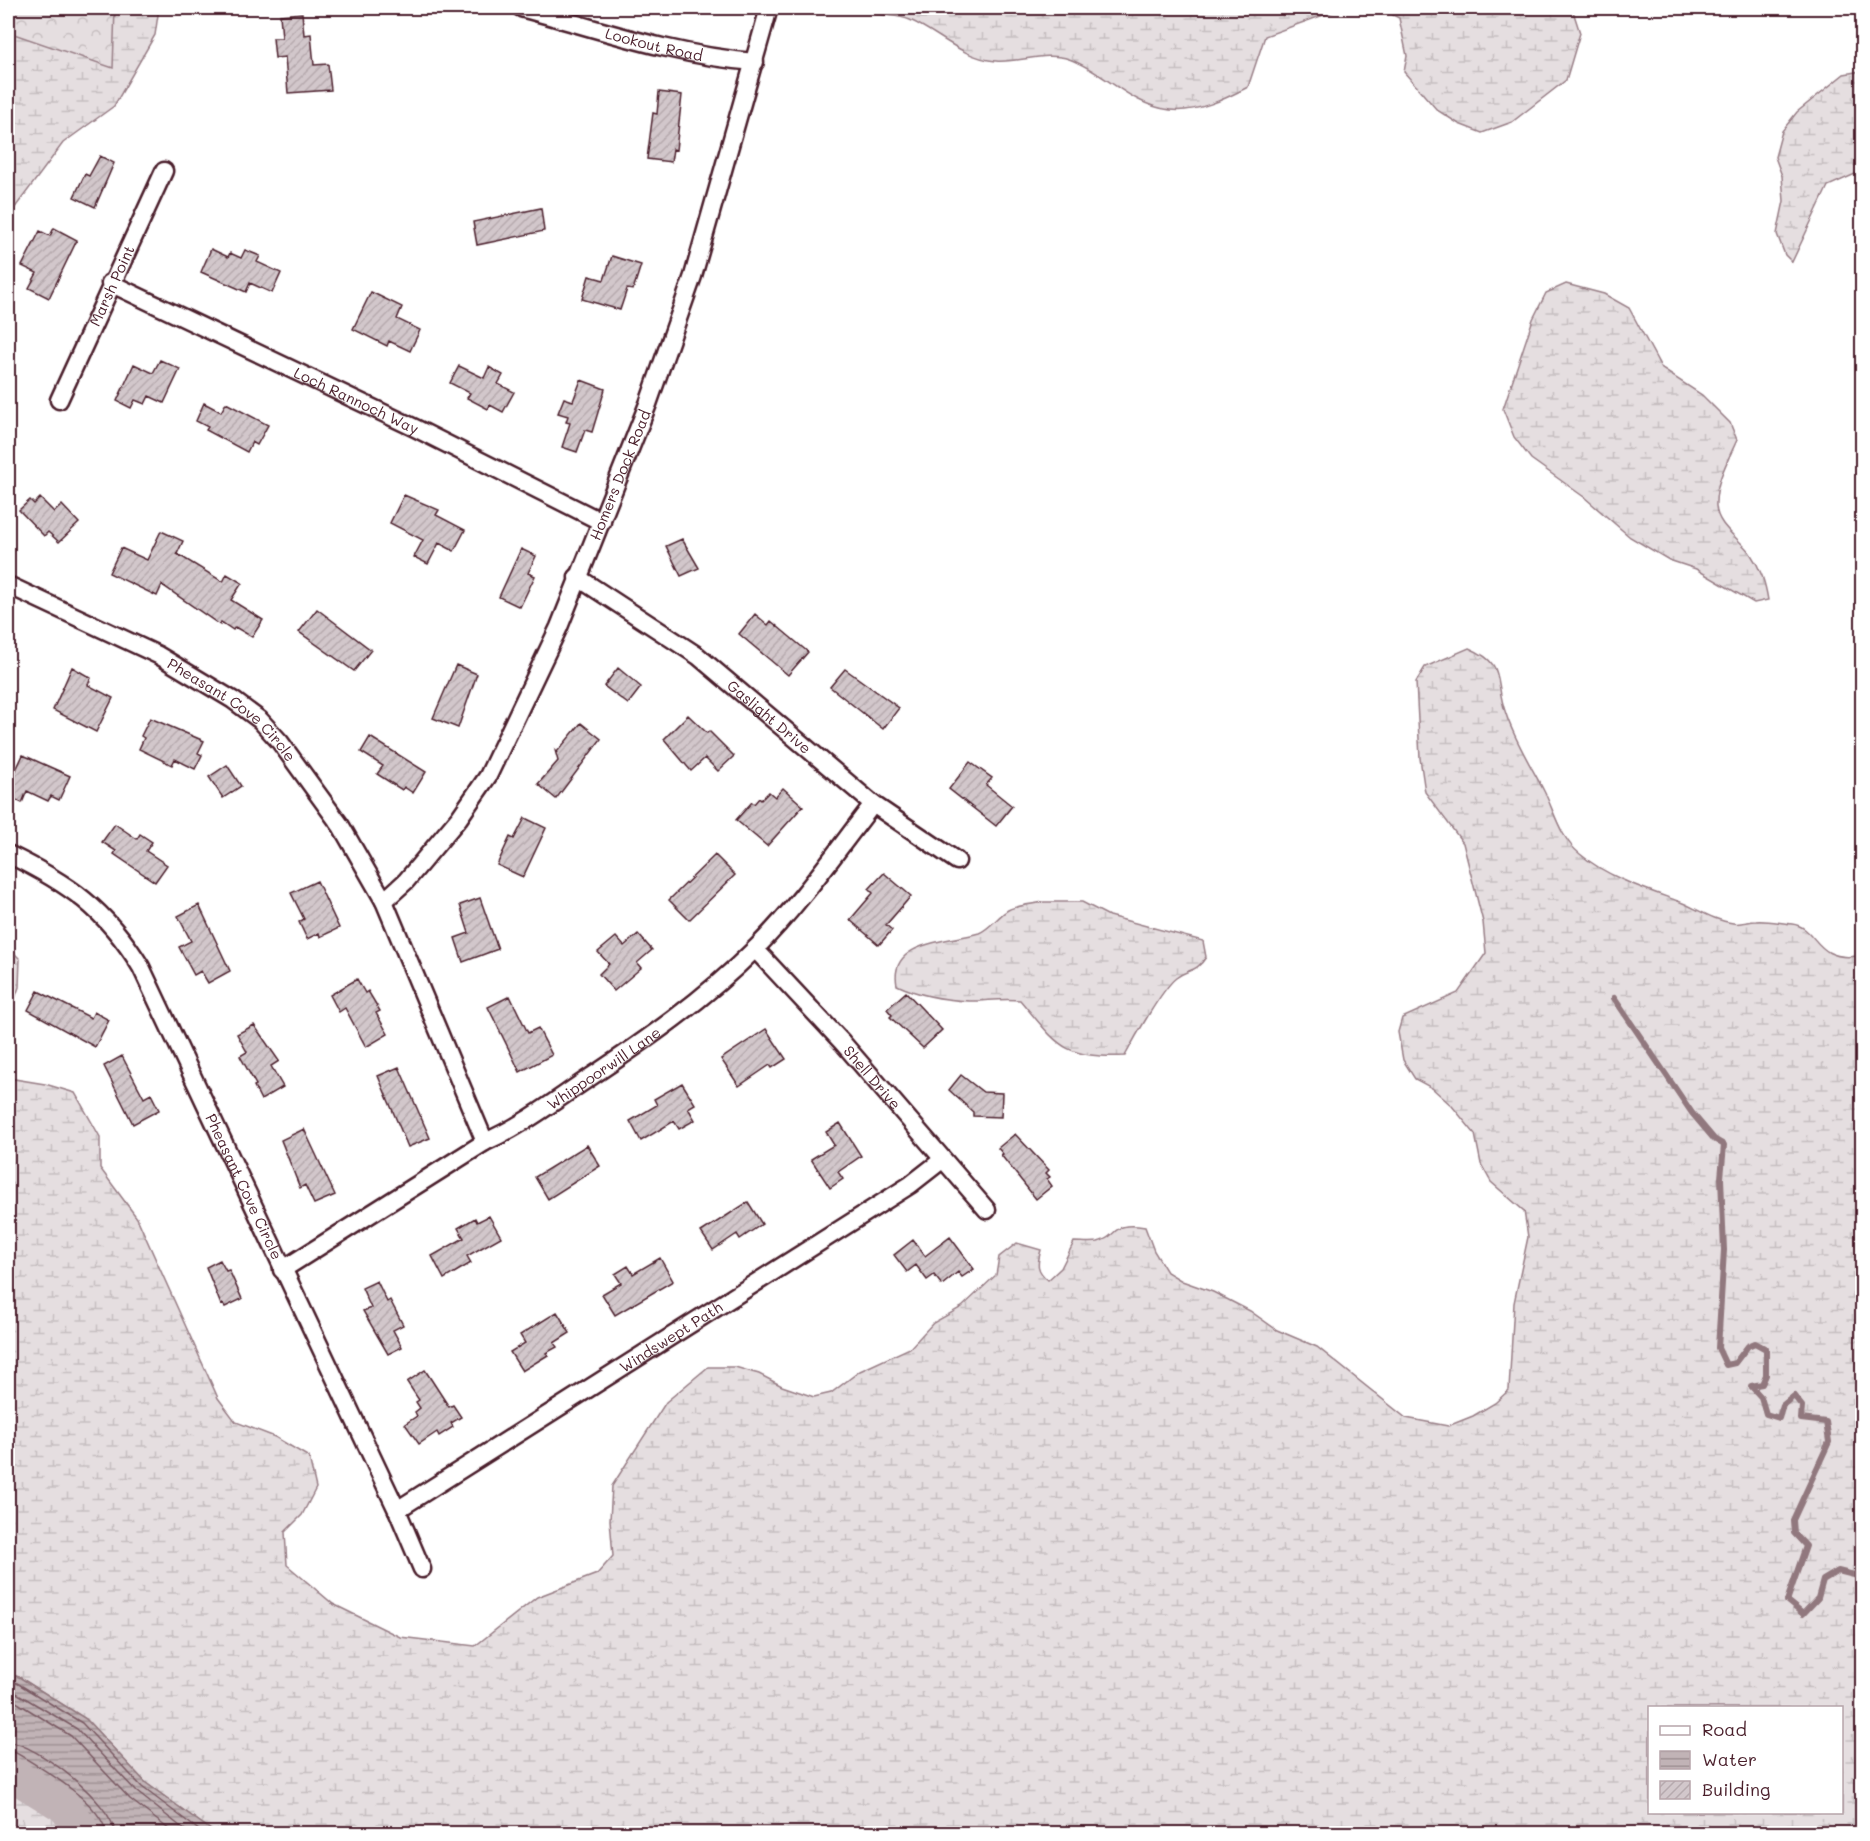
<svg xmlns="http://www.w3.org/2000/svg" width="1870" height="1841" font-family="Mali,sans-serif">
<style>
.wetland{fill:url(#wetland-marsh);stroke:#987e86;stroke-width:1.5;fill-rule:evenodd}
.park{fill:url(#park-crowns);stroke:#987e86;stroke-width:1.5}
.water{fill:url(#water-rules);stroke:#91787e;stroke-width:1.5}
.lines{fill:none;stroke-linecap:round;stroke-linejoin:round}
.shore{stroke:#7a5a63;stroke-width:1.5}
.stream{stroke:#91787e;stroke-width:6}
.river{stroke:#c1b3b6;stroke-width:34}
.building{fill:url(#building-hatch);stroke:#4a1f2b;stroke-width:1.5}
.street-casing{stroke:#4a1f2b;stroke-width:21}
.street{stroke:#fff;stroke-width:16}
.labels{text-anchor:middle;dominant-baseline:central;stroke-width:4.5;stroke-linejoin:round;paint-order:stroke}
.street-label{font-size:15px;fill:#4a1f2b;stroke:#fff}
</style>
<defs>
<pattern id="wetland-marsh" width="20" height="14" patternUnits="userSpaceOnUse" patternTransform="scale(1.5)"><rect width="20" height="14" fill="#e5dee0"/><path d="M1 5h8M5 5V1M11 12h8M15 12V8" fill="none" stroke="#c6bec0"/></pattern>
<pattern id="park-crowns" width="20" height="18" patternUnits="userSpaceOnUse" patternTransform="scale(1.5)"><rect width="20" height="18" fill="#e5dee0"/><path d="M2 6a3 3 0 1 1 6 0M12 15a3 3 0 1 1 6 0" fill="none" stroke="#c6bec0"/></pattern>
<pattern id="water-rules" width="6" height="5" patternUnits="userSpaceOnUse" patternTransform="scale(1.5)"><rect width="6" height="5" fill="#c1b3b6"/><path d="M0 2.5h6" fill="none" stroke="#9f9194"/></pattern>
<pattern id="building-hatch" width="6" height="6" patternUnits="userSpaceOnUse" patternTransform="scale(1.5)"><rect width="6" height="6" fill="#d2c7cb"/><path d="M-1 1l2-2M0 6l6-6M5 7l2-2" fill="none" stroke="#b6aaae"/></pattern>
</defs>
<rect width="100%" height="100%" fill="#fff"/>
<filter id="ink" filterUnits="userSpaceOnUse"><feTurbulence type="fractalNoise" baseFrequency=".0167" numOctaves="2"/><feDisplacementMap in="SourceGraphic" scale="12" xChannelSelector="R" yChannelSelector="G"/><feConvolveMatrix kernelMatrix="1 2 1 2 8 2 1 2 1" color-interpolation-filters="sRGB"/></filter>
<g filter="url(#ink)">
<!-- wetland -->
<path class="wetland" d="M8,8H159L155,35L114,106L63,143L8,217Z
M862,8H1343L1265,36L1248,87C1225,99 1197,113 1170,110C1130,105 1105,72 1069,59C1046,51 1019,63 996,61C962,58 939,33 910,20C895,13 877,18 862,8Z
M1350,8H1572L1580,33L1566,80L1512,122L1482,133L1459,124L1437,110L1404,72L1407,56L1399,18L1385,11Z
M1862,71V171L1828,186L1792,262L1785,255L1777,234L1784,201L1782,176L1775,157L1782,131L1797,112L1844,74Z
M1566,284L1604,294L1629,308L1662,369L1702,395L1730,423L1737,440C1728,460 1715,483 1716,506C1717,526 1739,538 1750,553C1761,569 1765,582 1768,600L1754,603L1696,569L1669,560L1630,537L1584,497L1531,459L1514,437L1503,409L1533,319L1546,293Z
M1469,648C1508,665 1493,679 1506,714C1515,741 1531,766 1544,791C1555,813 1560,838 1580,854C1607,877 1645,889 1678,901C1696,908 1714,921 1733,923C1740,925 1748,921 1756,921C1767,920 1780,923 1792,924C1818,927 1814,962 1857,956L1862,948V1833H215L146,1783L86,1719L19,1677L8,1674V1078L45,1084L75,1093L100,1137V1168L137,1218L218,1398L236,1422L275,1437L309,1457L316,1488L302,1515L285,1532L287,1565L333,1604L400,1637L475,1646L537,1597L597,1574L613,1556L610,1520L612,1486L666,1402L708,1367H735L759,1374L782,1386L814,1397L831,1393L860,1371L910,1348L933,1323L962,1307L996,1275L999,1257L1017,1243L1041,1250C1037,1264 1036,1270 1048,1280L1061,1268L1074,1242C1081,1242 1090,1243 1098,1242C1119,1237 1110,1221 1145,1227L1154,1251L1167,1272L1182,1281L1213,1292L1250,1311L1277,1330L1317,1347L1406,1418L1448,1426L1473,1416L1495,1403L1509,1390L1514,1303L1528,1237L1524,1211L1491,1182L1481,1164L1475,1134L1452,1106L1432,1088L1415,1079L1403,1060L1398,1032L1402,1018L1458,993L1486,953L1483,922L1463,843L1425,792L1420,758L1416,682L1425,667ZM1650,1708H1842V1812H1650Z
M1044,902H1082L1109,916L1203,941L1206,957C1196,973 1189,968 1176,978C1162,989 1134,1039 1125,1056C1062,1058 1059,1046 1020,1000C1003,998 987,1001 969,1001C946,1000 918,995 897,985C888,940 950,942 979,933C990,929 998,916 1008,910C1017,905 1033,904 1044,902Z
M8,947L20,959L19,987L8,1018Z
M8,1764L61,1796L94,1833L8,1834Z"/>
<!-- park -->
<path class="park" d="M8,8H115L113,68L8,32Z"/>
<!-- water -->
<path class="water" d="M8,1674L19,1677L86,1719L146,1783L215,1833H94L61,1796L8,1764Z"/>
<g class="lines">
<!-- shore -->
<path class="shore" d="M8,1680L17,1683L82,1723L142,1787L204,1834
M8,1688L77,1729L137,1792L190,1834
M8,1697L71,1736L130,1799L175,1834
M8,1742C36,1743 114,1804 115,1834
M8,1751L16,1753C40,1767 104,1804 106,1834
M8,1759L65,1791L97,1827L98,1834"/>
<!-- stream -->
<path class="stream" d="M1614,998L1692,1113L1714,1139L1724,1145L1721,1178L1724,1250L1718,1348L1726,1365L1735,1363L1748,1346L1755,1343L1766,1349V1375L1762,1384L1751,1386L1761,1397L1766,1414L1779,1418L1783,1405L1794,1396L1802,1406L1801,1419L1826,1422L1829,1442L1793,1520L1794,1533L1806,1546L1787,1601L1803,1614L1818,1598L1823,1580L1838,1571L1862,1577"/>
<!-- river -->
<path class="river" d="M8,1772L64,1806L86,1834"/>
</g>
<!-- building -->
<path class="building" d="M302,13L304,35L311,34L314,65L328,64L331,90L288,93L285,57L275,58L273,38H282L280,15Z
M659,92L682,95L676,150L673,149L671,162L647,159L653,113L657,114Z
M100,156L114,163L95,207L74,197L85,174L89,176Z
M541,208L544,231L477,245L473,222Z
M54,228L77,240L49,298L29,288L37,273L22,266L40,231L50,236Z
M211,249L228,257L230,253L241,258L245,250L260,256L257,262L281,273L272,293L250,283L246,292L201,272Z
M612,256L641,265L633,290L627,289L620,310L582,299L589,276L604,280Z
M371,292L402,307L397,319L420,330L410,351L389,341L387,346L353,329Z
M160,360L180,369L164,403L149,396L145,404L135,400L131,408L117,401L134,364L153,373Z
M459,366L484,378L489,367L503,375L498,384L514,392L503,412L490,405L488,409L467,398L470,393L450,383Z
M581,380L605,389L592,432L585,430L577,452L562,447L570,423L566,422L568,416L558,413L564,398L573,401Z
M204,403L221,412L226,403L268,425L257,445L252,442L247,452L206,430L208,427L196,421Z
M404,495L439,510L436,515L465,530L454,551L439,543L428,564L414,557L423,540L390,523Z
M40,498L54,512L62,505L79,523L59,542L48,532L44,536L19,510L30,500L34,504Z
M161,531L183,541L177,554L223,582L227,574L242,583L231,600L263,620L252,637L235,627L233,630L221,622L220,625L162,585L157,596L109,573L121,548L147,560Z
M682,539L699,568L681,576L666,546Z
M521,549L536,556L528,573L535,576L520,607L499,597Z
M317,609L371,650L354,671L299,632Z
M755,614L768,625L771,621L808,652L788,675L739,634Z
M456,665L477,674L458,728L433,718Z
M72,667L91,678L88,685L113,698L96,732L53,710Z
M618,668L641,687L628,704L604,686Z
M845,669L899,708L883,729L830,687Z
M688,715L707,733L709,731L734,756L718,771L705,758L691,771L664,739Z
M150,718L204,741L198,753L202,755L195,769L175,759L172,765L139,749L144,738L141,736Z
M581,723L601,739L556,799L538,784L558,761L555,750L557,752Z
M370,737L426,772L413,793L404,787L402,790L377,774L383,766L361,752Z
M23,755L70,776L59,800L51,796L48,801L27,791L22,803L8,796V787Z
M970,762L992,778L986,785L1012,806L996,826L949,789Z
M227,765L241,786L223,798L209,777Z
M783,788L803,806L767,846L736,820L752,802L754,804L759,798L761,800L769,792L775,797Z
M525,818L546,828L523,877L497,865L510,837L514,839Z
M115,824L137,839L140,834L152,842L146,851L167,865L155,882L114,854L116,851L102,842Z
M715,855L735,875L689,920L669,900Z
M884,873L911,896L886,925L892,930L879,945L850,920L873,893L869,889Z
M317,881L339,928L320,937L319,933L307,939L299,922L304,919L291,893Z
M480,898L498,949L463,962L455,938L469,933L460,905Z
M199,905L230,971L208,983L201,971L194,975L179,947L191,941L178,916Z
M638,934L652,950L637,963L641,968L614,991L599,974L609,964L598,952L616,937L624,946Z
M357,979L365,993L368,991L380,1011L376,1013L388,1034L366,1047L345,1008L339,1012L330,995Z
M38,991L91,1018L94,1012L109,1020L95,1047L28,1010Z
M906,992L942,1030L923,1048L890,1017L892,1015L887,1009Z
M510,996L528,1033L538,1028L552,1055L520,1072L488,1007Z
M254,1025L279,1061L271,1066L283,1087L261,1100L254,1086L256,1085L240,1056L247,1052L237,1034Z
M766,1029L786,1059L772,1068L770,1065L739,1086L721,1059Z
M122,1056L144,1098L151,1094L159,1110L133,1124L104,1066Z
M399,1067L430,1138L408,1147L378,1076Z
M961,1075L983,1092L1002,1093L1001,1117L973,1116V1112L949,1090Z
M682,1083L695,1104L688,1108L695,1120L679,1129L674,1121L641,1141L630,1121L657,1105L654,1099Z
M840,1123L861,1156L838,1172L843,1179L830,1188L811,1159L834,1145L826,1132Z
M304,1129L335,1195L314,1204L305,1185L300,1188L281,1140Z
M1015,1134L1049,1170L1046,1173L1050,1177L1047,1179L1052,1186L1036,1199L1001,1155L1003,1154L998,1148Z
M587,1145L600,1166L548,1199L535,1177Z
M748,1202L762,1224L740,1239L737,1234L713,1250L701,1232Z
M489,1216L501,1237L467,1256L471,1263L444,1279L432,1256L464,1238L458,1228L475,1218L477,1222Z
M950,1237L974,1269L962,1277L958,1272L942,1285L934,1275L927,1280L916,1265L907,1272L894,1255L913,1240L925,1256Z
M660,1258L673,1281L615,1315L602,1294L621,1283L615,1274L628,1266L633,1274Z
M220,1260L226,1271L229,1270L242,1299L225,1307L223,1304L221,1305L206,1267Z
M377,1281L387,1302L390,1300L403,1325L393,1330L402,1347L388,1354L363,1311L371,1308L362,1288Z
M557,1312L570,1333L554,1343L557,1347L546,1353L548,1355L522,1371L510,1352L525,1343L520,1335Z
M425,1370L449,1407L453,1405L461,1417L451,1423L453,1427L439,1436L437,1432L419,1444L405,1424L417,1416L415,1412L420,1408L416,1402L419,1400L407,1382Z"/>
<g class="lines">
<!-- street casing -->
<g class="street-casing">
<g id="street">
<path id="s1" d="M521,8C598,29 675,56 755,62"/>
<path id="s2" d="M110,283L415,428L602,522"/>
<path id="s3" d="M59,400L164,171"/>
<path id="s4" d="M577,577L698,656L873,804L957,861"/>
<path id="s5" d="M8,585L158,655L233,700L260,720L280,742L341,826L384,901L485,1142"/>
<path id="s6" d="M8,854C68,883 106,909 141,967L397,1510L422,1569"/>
<path id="s7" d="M384,901L406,881L459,818L488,776L559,627L648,404L693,276L769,8"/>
<path id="s8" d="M755,949L842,1042L987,1210"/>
<path id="s9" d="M282,1270L485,1142C522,1126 553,1102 586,1080C645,1041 705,999 755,949C799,905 835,853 873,804"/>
<path id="s10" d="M397,1510L910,1185L942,1160"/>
</g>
</g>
<!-- street -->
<use href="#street" class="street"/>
</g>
</g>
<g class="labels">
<!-- street labels -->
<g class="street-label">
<text stroke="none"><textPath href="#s1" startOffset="138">Lookout Road</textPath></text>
<text stroke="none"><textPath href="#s3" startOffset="126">Marsh Point</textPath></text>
<text stroke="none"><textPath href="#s2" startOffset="273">Loch Rannoch Way</textPath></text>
<text stroke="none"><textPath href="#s7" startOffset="492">Homers Dock Road</textPath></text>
<text stroke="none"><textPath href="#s5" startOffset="258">Pheasant Cove Circle</textPath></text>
<text stroke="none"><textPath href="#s4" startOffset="238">Gaslight Drive</textPath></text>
<text stroke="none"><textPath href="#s9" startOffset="380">Whippoorwill Lane</textPath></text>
<text stroke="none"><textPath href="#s8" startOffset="174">Shell Drive</textPath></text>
<text stroke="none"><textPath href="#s6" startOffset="420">Pheasant Cove Circle</textPath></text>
<text stroke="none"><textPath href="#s10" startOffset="324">Windswept Path</textPath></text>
</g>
</g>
<!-- margin -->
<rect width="1870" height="1841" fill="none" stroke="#fff" stroke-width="30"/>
<rect x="15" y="15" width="1840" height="1811" fill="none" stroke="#4a1f2b" stroke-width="2" filter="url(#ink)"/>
<!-- legend -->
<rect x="1648" y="1706" width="195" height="108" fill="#ffffff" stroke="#b7a5aa" stroke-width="1.5"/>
<rect x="1660" y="1726" width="30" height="9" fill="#ffffff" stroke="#b7a5aa" stroke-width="1.5"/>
<text x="1702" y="1736" font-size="18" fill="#4a1f2b">Road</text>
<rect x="1660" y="1751" width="30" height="18" fill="url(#water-rules)" stroke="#b7a5aa" stroke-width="1.5"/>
<text x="1702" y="1766" font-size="18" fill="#4a1f2b">Water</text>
<rect x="1660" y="1781" width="30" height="18" fill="url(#building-hatch)" stroke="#b7a5aa" stroke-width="1.5"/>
<text x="1702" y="1796" font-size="18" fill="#4a1f2b">Building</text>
</svg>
